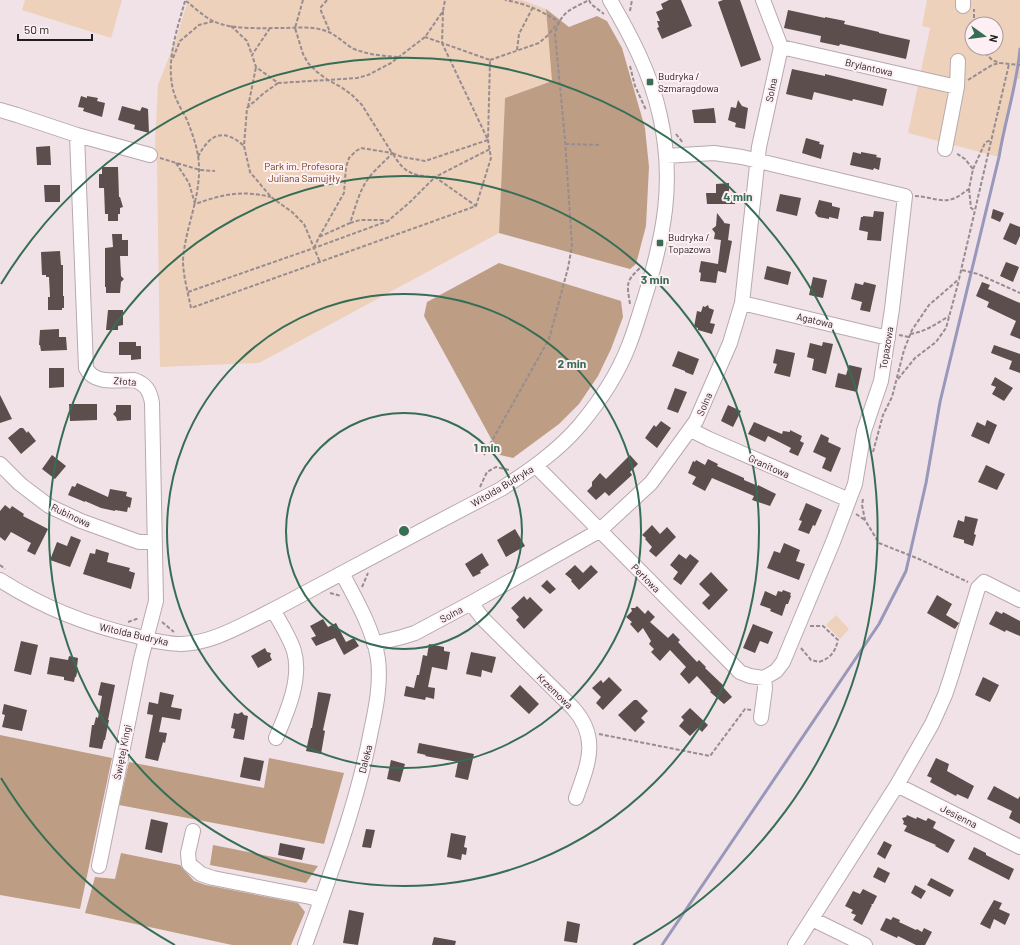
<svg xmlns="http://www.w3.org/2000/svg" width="1020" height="945" font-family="Barlow,sans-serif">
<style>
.green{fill:#edd1bb;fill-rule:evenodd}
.forest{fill:#bd9e85}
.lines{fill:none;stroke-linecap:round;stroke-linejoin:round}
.stream{stroke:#9898bb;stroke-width:3}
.building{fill:#5b4e4c}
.minor-casing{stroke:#b8a9af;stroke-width:16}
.path{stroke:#978c90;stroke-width:2;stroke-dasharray:4 2;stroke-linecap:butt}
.minor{stroke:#fff;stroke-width:14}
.ring{fill:none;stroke:#366e55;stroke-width:2}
.poi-dot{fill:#366e55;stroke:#feeff4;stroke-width:1.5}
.labels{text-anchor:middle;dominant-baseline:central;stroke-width:4;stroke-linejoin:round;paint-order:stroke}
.street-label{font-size:10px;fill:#221c1e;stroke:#feeff4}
.poi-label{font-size:10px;fill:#221c1e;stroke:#feeff4;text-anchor:start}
.park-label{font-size:10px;fill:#6b4017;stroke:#feeff4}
.centre{fill:#366e55;stroke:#feeff4;stroke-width:2}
.ring-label{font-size:12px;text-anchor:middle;font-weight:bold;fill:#366e55;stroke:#feeff4;stroke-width:4;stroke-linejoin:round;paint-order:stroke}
</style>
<rect width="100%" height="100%" fill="#f1e2e7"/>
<!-- green -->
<path class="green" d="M25,0H122L111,38L22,10Z
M188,0H522L546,9L552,81L505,98L499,233L259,363L160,367L157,164L155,144L158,85L176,39Z
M927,0H1020V79H1016L1002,140L999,157L908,133L930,28L922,26ZM972,24H996V48H972Z
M836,615L849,629L840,639L826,625Z"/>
<!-- forest -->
<path class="forest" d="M546,9L569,27L597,16L607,21L622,48L645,128L649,167L646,226L636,264L630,269L499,233L505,98L552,81Z
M499,263L621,301L623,317L611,349L598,376L579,404L559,424L513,458L500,455L424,316L427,302Z
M0,735L112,758L80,909L0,895Z
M269,758L344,773L324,844L119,805L129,762L264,788Z
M213,845L318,866L306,883L210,865Z
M121,853L180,865L194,881L206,885L298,903L305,912L291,945H232L85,913L95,877L115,879Z"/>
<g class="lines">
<!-- stream -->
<path class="stream" d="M662,945L879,624L906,571L926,483L940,402L999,157C1005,120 1017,85 1020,49"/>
</g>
<!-- building -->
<path class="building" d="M669,0H681L692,26L662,39L657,28L659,27L657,21H660L656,12L663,9L661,4Z
M723,0H740L761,60L741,67L718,2Z
M788,10L825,18V17L845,21L844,24L879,32V33L910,40L906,59L840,44L839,46L820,42L821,36L784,28Z
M792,69L825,76V74L887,89L883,106L853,99L852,101L814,92L812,100L786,94Z
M81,96L87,98V96L98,98L97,101L105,103L102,117L83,111L84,108L78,107Z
M738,100L742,106L748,108L745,129L735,127L736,123L728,120L731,107L736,108Z
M122,106L140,111L142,107L148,109L149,133L134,129L135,125L118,120Z
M714,108L716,123H694L692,110Z
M806,138L820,142L819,144L824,145L821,159L802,153Z
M50,146L51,165H37L36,147Z
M853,152L861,154V152L877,155L876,157L881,158L879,170L874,168L873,170L850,165Z
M102,167H118L119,197H120L123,207L120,208V214H118V221H108V214H105L104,188H99V174H102Z
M729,183V195H735V204H707L706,193H716V184Z
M44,185H60V202H45Z
M780,194L801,198L797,216L776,211Z
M819,200L832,203V206L840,208L838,219L829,217V219L818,217L815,213Z
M993,209L1004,213L1000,222L991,218Z
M874,211L884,212L881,241L867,240L868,232L859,230L861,217H863V216L873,217Z
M717,213L724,222V223L730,224L728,240L732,241L726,273L718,271L716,283L700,281L701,273L699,272L701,261L718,264L721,240L714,239L715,233L712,229L716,226Z
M1010,223L1020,227V236L1016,245L1003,239Z
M112,234H122V240H128V256H120L121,276L124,279L121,282L120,293H106V287H105V248L113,247Z
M60,251L61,265H63V296H64V308H62V310H48V297H50L49,277H46V275H42L41,252Z
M1006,262L1019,267L1013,282L1000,276Z
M767,266L791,272L788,285L764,279Z
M813,277L827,280L823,298L809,295Z
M864,282L876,285L870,312L860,310L862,302L851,299L855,283L863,285Z
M982,282L990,285L988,289L1020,303V339L1010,335L1016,321L987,307L989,302L976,296Z
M708,305L709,308L714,310L710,323L715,324L712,334L698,330V328L694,327L697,311L701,312L703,306L705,307Z
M108,310H123V325L118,326V330H106Z
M59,329V337H66L67,350L41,351L40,345H39L40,330Z
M119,342H136V346H141V359L131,360V355H119Z
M823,342L833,344L826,374L812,370L814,359L807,357L810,343L822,346Z
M994,345L1020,354V373L1009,369L1012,361L991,353Z
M776,349L795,353L790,377L774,373L777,364L773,363Z
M678,351L699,359L693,375L685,372V371L672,366Z
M849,365L862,368L857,392L835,387L838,373L846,375Z
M49,368H64V387L49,388Z
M995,377L1013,388L1004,401L992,394L996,387L991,385Z
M675,388L687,392L678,413L667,409Z
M0,395L12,419L0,423Z
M69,404H97V420L70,421Z
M116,405H131V420L117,421L116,417L113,414L116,411Z
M728,405L741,411L733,427L721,421Z
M987,420L997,425L989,444L971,436L977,422L985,426Z
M661,421L671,428L657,448L645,438L654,425L656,427Z
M754,422L782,434L783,431L790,432V430L802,436L800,441L804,443L798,456L789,452L791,448L768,436L765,442L748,434Z
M20,428H23L27,433L28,431L36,441L21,454L8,438Z
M821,434L829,438L828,442L841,448L831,472L822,468L826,458L813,452Z
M52,455L66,466L55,479L42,469Z
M630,455L638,464L630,472L632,475L609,496L605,492L596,500L587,491L592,486V482L600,473L606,479Z
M708,459L718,464L717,466L744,478V480L758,486V485L776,494L770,506L752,500L754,496L712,478L705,491L692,484L696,477L688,473L693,461L695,462L696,460L705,465Z
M986,465L1005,474L997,490L978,482Z
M77,483L108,497L110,489L127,492L126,496L132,498L130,508L128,507L127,512L115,510V511L101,508L85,501V502L68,495L72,486L75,487Z
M806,503L822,510L815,526L813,525L809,534L798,530L802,521L799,520Z
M5,505L10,509L12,506L24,514L23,516L48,529L35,555L27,551L31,543L11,532L5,541L0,537V511Z
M965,516L978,519L974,534L976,535L973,546L964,543V540L953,537L958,520L964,522Z
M652,525L660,534L667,527L676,537L656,557L649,551L652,547L645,539L646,538L642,535Z
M515,529L525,546L506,557L497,540Z
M71,536L81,540L70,567L50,560L57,542L67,546Z
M784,543L800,550L796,561L805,564L799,580L767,568L774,551L780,553Z
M96,549L109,553L107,562L130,568L129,571L135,573L131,589L83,574L90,553L95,554Z
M482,553L489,565L480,571L481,573L473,577L465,564Z
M679,554L686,559L690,554L699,561L681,585L673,579L678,572L670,565Z
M575,565L583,573L591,565L598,572L579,590L571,581L572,580L565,574Z
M711,572L728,590L709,610L702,603L710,595L699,584Z
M547,580L556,589L550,594L541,586Z
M783,590L791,593L790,595L791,596L788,604H786L782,616L770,611L771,609L760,605L765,591L776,596L778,591L782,592Z
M937,595L952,604L946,615L959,623L955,629L927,613Z
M524,596L527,600L530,597L543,610L524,629L516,620L519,617L511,608Z
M637,606L645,614L648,610L655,617L650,622L668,638L673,633L680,640L678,642L697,662L699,660L706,667L705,668L724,686L723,687L732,697L724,704L710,692L711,691L697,676L689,684L680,674L686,667L670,650L660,661L651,652L654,649L649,644L651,641L643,628L638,633L630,624L632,622L626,617L632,611L631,608H635Z
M996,611L1002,614L1003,612L1020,621V636L1006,630L1005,632L989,624Z
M323,619L328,627L336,623L346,642L354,638L359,646L344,655L335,638L316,646L311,638L316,636L310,626Z
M753,624L773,632L768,644L760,641L755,653L743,648Z
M21,641L38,645L31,675L14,671Z
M429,644L444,647V651L450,652L447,670L432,667L428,687L435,688L434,699L426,697L425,700L404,696L406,686L414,688L417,675H419L423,655L427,656Z
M265,648L267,652L271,653L270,656L272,660L258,668L251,656Z
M471,652L496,657L492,673L482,670L481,677L466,674Z
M69,656L78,658L77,667L78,668L76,677H75L74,682L64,680V677L47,674L50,657L68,660Z
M609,677L622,690L603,710L596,703L601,697L592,688L601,680L603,683Z
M983,677L999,685L990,702L975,695Z
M101,682L115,685L108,720H109L105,740H104L102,749L89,747L92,725H94L96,717L98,718L102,696L98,695Z
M520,685L539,704L529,714L510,696Z
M160,692L174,695L171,707L182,709L180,720L162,717L159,732L167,733L165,743L163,742L158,761L145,758L153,715L147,714L149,702L158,704Z
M318,692L331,694L323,730L325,731L321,754L306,751L311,728H312Z
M634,700H637L648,711L641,718L645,722L635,732L618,715Z
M4,704L27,710L22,731L2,727L5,715L2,714Z
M690,708L708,725L702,732L698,728L690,736L679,726L684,720L681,717Z
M242,712L244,715L248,716L244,740L233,738L235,729L231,728L234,713L238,714Z
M419,743L474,754L468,780L455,777L458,762L425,756L426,755L417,753Z
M244,757L264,761L260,781L240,777Z
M936,758L949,764L947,771L974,786L968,799L957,794L956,796L930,782L932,778L927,776Z
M391,760L405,764L400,782L387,779Z
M994,786L1018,799L1020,796V824L1009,818L1012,811L987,799Z
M907,815L916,819L917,817L926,821L928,818L936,822L933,828L955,840L948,853L935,846L936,845L904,831L907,826L903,824L904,822L902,818L906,817Z
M151,819L168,823L162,853L145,849Z
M366,829L375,830L371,848L362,847Z
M451,833L466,836L464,847L467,848L466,855L462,854L461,860L447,857Z
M884,841L892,845L885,859L877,854Z
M280,843L305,848L302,860L278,855Z
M974,847L986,853V855L1014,869L1009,880L968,859Z
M878,867L890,873L885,883L873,877Z
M931,878L954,890L950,897L927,885Z
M915,885L926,891L921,899L911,893Z
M863,889L877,896L873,904H871L872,905L862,925L853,920L856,915L851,913L853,910L845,906L853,891L860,894Z
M994,900L1002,903L999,909L1010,914L1005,925L994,919L990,929L980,924Z
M349,910L364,913L358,945L343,943Z
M893,917L900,920L899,922L916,930L917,929L922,932L924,928L932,932L925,945H916L898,936L897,938L880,930L886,918L891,920Z
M567,921L580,924L577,943L564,941Z
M434,937L456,941L455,945H432Z"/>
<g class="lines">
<!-- minor casing -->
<g class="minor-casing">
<path id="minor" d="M963,6V0
M781,47L957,87
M0,110L17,115L77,135
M945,149L957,87L958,61
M666,156L714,153L742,157L905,196L892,309L881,381L864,431L855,484L833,542L783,662L776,671L764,678L765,688L761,718
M742,303L888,338
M691,430L709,439L849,500
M0,464L20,484L49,506L81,521L139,542H155
M536,466L740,672L750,676L764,678
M0,580C42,607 87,625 136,636C151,640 165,644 181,644C208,643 231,631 255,619C275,609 296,598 316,587C378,554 439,521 501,489C529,471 558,451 580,425C600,401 618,374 629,345C635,330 639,315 644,300C664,236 675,182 660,116C651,74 631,36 610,0
M471,603L483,619L573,708C600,738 588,764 576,798
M273,610C280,622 290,638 294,651C302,679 287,712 276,738
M374,644L402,637L415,633L471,603L599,531L651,483L696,421L730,343L742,303L759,147L781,47L763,0
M897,785L1020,847
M193,831L188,853L189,864L201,874L213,878L310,897L321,900
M99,866L141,659L156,601L152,403C150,391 146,384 134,380C118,380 94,385 86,368L77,135L150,155
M812,919L865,945
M305,945C330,875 357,805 371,731C376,708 381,683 378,659C373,628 356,600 342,573
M795,945L897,785L932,724L945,695L952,674L978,588L984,582L1020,600"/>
</g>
<!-- path -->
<path class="path" d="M303,0L295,28L303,54L308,63L317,72L328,80L357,78L368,75L391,63L425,37L443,11L445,0
M327,0L321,7V11L330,32
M589,0L591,4L604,14
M185,1C177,30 164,65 175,96C178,104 183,112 187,120C193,135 199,152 199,167C200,199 185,229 183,260C183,275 188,293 191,308L476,206L491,158L488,140L490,60L442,43L443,11
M186,1C194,7 203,16 213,21C231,30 263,28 283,28C296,28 310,26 323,30C335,33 343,43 354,49C369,55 384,56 399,57
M630,11L632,0
M974,24V9
M231,26L247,41L252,55
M270,28L252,55L256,67L278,83L328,80L341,87L352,95L362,105L392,153L402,157L425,161L488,140L442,43L425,37
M981,48L992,60L1000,63
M517,50L519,34L533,7
M173,58L180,41L199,25L214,21
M490,60L539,43L547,36L559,22C540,10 527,4 505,0
M630,66L635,86L646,110
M968,80L992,65L1000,63L1020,65
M278,83L264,93L247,108L244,146L250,172L271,197L292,212L304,224L320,262
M248,107L256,67
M676,134L683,143
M565,144L600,145
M393,154C404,173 413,176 435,177L490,149
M198,157C210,133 224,128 244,146
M160,158L200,170L215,171
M176,163L189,183L195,204C224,194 241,190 271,197
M973,169L985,143L988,141H990
M969,189L971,208L974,210
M915,196C928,196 943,204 955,198C960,196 964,192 969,189L973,169L965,159L956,153
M350,223L360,220H386
M314,248L319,237L344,193L346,167L349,158L356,151L361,148L392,153C385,162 375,169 368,179C359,191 355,209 350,223L319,237
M962,270L978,274L1020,293
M188,292L314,248L388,221L410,202L435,177L476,206
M630,304C627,284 625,282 640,268
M910,334C925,332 936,324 949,316
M899,335L909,337
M898,379L915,358L936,342L946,328L959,280
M873,452L883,415L892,397L904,350L912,330L929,305L959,279L1009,64
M484,455L549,339L568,268L572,246L565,139L555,34C561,11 570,10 589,0
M480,487L487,472L496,467L509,470
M863,499L862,505L865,520L879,543L919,559L968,582
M856,514L865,520
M0,565L5,569
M362,587L368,573
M330,593L341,596
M128,622L139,618
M162,622L174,632
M801,648L811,660L819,662C831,658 835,652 838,640L823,626H809
M599,734L710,756L745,709L751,710"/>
<!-- minor -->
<use href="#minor" class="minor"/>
</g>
<!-- distance rings -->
<g class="ring">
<circle cx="404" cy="531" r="118"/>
<circle cx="404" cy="531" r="237"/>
<circle cx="404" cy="531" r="355"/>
<path d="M175 945A473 473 0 0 1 1 778M1 284A473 473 0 1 1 633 945"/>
</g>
<!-- markers -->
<g class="poi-dot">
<rect x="646" y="78" width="8" height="8" rx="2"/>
<rect x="656" y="239" width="8" height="8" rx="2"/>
</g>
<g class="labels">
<!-- street labels -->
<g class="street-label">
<text transform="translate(869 67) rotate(13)">Brylantowa</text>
<text transform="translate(771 90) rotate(-78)">Solna</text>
<text transform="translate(815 320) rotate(13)">Agatowa</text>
<text transform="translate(886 348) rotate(-81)">Topazowa</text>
<text transform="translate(125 381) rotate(5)">Złota</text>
<text transform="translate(704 404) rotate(-67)">Solna</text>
<text transform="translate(769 466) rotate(24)">Granitowa</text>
<text transform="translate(502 486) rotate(-31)">Witolda Budryka</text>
<text transform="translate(71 515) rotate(25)">Rubinowa</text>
<text transform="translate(646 578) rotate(45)">Perłowa</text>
<text transform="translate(451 614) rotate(-28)">Solna</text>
<text transform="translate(134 634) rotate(13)">Witolda Budryka</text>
<text transform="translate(555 691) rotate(44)">Krzemowa</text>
<text transform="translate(122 752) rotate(-79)">Świętej Kingi</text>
<text transform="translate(365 759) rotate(-76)">Daleka</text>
<text transform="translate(959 816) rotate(27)">Jesienna</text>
</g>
<!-- poi labels -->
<g class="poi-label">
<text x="658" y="76">Budryka /<tspan x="658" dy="12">Szmaragdowa</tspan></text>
<text x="668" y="237">Budryka /<tspan x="668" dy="12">Topazowa</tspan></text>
</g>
<!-- park labels -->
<g class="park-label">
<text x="304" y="166">Park im. Profesora<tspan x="304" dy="12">Juliana Samujłły</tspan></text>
</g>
</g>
<circle cx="404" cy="531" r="6" class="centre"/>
<g class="ring-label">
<text x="738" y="201">4 min</text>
<text x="655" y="284">3 min</text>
<text x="572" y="368">2 min</text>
<text x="487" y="452">1 min</text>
</g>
<!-- north arrow -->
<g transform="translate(984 36) rotate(104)"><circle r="19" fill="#feeff4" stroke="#a69b9e"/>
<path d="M0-3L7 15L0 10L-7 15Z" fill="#366e55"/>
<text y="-6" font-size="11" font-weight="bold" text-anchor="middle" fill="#221c1e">N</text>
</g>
<!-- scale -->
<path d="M18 34v6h74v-6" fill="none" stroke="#221c1e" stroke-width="2"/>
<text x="24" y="34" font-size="12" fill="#221c1e" stroke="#feeff4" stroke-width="3" paint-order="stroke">50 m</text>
</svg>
